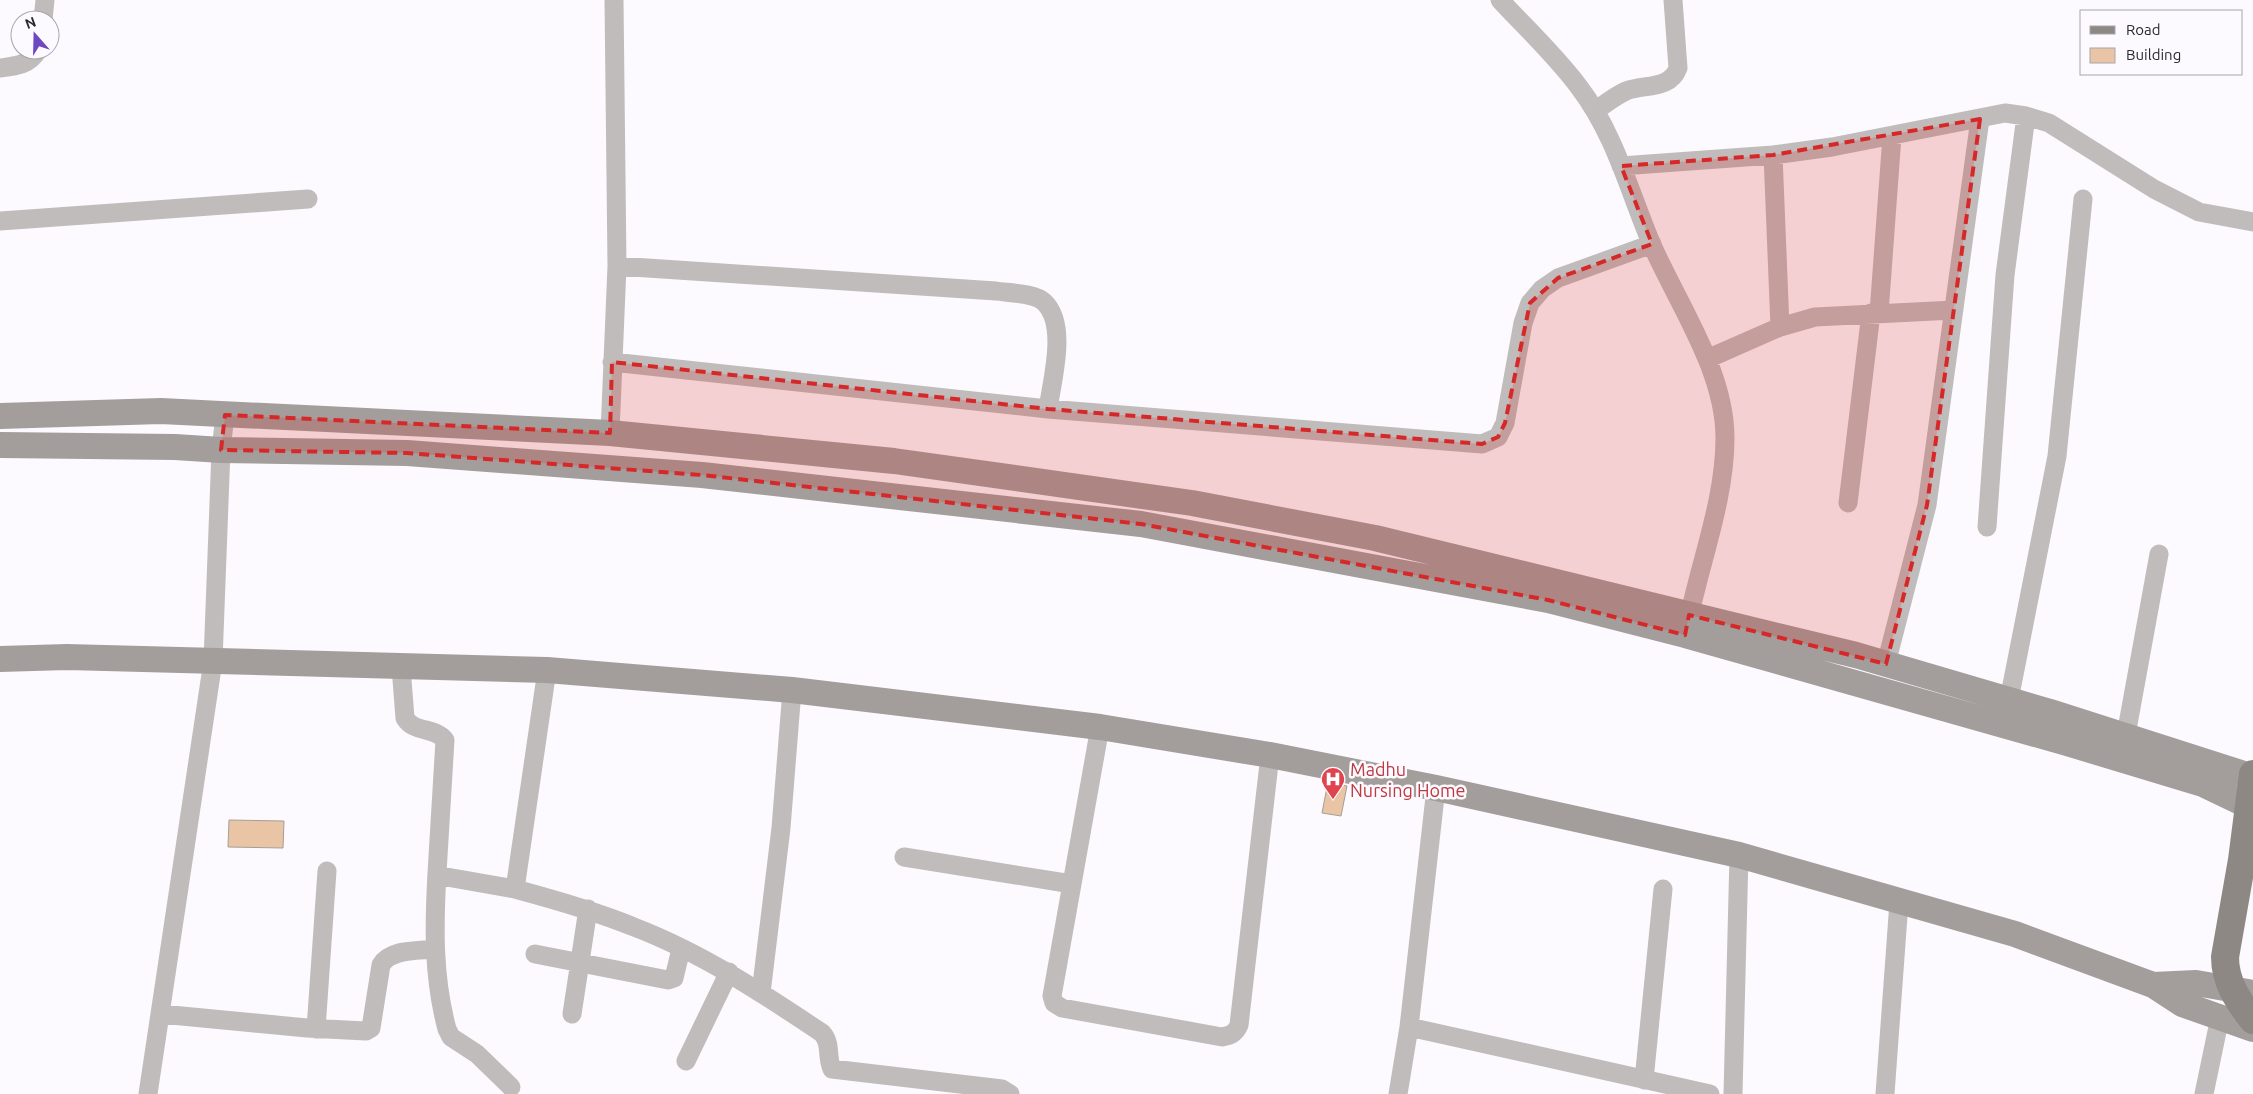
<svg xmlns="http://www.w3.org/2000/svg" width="2253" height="1094" font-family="Ubuntu,sans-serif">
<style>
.building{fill:#eac5a5;stroke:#a49e99}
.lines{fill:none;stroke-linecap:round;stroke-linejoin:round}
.minor{stroke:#c0bcbb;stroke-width:19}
.secondary{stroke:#a39e9c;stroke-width:26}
.primary{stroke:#8e8885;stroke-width:28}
.marked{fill:#d62828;fill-opacity:0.2;stroke:#d62828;stroke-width:4;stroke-dasharray:10 6;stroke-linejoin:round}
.labels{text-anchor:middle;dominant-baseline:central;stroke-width:5;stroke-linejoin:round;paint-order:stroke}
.health-label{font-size:18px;fill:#be3a42;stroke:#fcfafe;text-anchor:start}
</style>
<rect width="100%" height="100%" fill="#fcfafe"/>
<!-- building -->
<path class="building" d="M1328,782L1347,786L1341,816L1322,813Z
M229,820L284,821L283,848L228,847Z"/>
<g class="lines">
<!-- minor -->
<path class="minor" d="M1500,0C1527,29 1556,56 1579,87C1615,134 1629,191 1652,245C1678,304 1725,371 1725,438C1725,501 1699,565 1687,627
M43,20L45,0
M0,68C17,66 29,65 38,50
M1595,111C1605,104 1615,96 1626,91C1644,84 1670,90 1678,68L1673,0
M1773,155L1780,327
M1621,166L1773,155L1832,147L2005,113L2026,116L2049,123L2154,189L2199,212L2253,222
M0,221L308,199
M617,266L996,291C1008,293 1035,293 1044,302C1068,324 1052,380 1048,409
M1879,313L1892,136
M1707,359L1780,327L1815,317L1954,310
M612,362L1048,409L1482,444L1498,437L1505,423L1523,323L1530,303L1542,289L1558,278L1652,244
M610,433L617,266L614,0
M1848,503L1871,313
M1987,527L2005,275L2026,116
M1886,664L1927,505L1980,119
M401,667L405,718C414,733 435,727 445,740L437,873L441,876L515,889
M547,670L515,889C556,900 595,911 634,927C702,953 762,993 822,1033C832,1044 826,1056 832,1069L1002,1089L1010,1094
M2009,700L2057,456L2083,199
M1100,727L1052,996L1054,1003L1062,1008L1222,1037C1231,1035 1235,1034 1239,1025L1270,755
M2126,735L2159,554
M904,857L1072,884
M437,873C434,926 433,977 447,1029L451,1037L477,1054L511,1087
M535,954L668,980L674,978L681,949
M761,993L781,828L792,690
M161,1014L307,1028L366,1031L371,1028L381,965C390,949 417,951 435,949
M572,1014L588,909
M1409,1027L1710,1094
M316,1029L327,871
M686,1061L729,972
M1644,1080L1663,889
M148,1094L213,661L221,450L225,415
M1398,1094L1409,1027L1436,788
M1733,1094L1739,855
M1885,1094L1899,902
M2204,1094L2220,1017"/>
<!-- secondary -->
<path class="secondary" d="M0,416L161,411L610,433L894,461L1192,503L1375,538L1856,655L2050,712L2253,777
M0,445L175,447L221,450L407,453L702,475L1141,524L1548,600L1685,635L2067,743L2203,784L2253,808
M0,659L67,657L547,670L792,690L1100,727L1270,755L1436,788L1739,855L2015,934L2153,985L2182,1004L2253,1029
M2153,985L2196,983L2253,993"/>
<!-- primary -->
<path class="primary" d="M2253,774L2242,860L2225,957C2225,982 2238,1001 2253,1020"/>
</g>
<!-- marked area -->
<path class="marked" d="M1980,119L1927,505L1886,664L1689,615L1685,635L1548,600L1141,524L702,475L407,453L221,450L225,415L610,433L612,362L1048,409L1482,444L1498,437L1505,423L1530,303L1558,278L1652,244L1621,166L1773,155Z"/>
<!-- icons -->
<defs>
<g id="hospital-pin" transform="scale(1.25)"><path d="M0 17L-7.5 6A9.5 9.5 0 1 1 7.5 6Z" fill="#e0444e" stroke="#fcfafe"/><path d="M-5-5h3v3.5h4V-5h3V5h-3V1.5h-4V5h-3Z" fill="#fff"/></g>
</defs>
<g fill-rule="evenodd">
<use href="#hospital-pin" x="1333" y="779"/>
</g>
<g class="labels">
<!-- health labels -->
<g class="health-label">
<text x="1350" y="769">Madhu<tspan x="1350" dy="21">Nursing Home</tspan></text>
</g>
</g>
<!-- legend -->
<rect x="2080" y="10" width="162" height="65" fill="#fcfafe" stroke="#a8a6aa"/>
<rect x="2090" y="26" width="25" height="8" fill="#8e8885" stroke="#a8a6aa"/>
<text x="2126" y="35" font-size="15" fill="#2a292c">Road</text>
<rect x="2090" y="48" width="25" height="15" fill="#eac5a5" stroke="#a8a6aa"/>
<text x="2126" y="60" font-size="15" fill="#2a292c">Building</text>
<!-- north arrow -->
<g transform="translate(35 35) rotate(340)"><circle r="24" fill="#fcfafe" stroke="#a8a6aa"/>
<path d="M0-4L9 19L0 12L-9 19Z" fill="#6e48c1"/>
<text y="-8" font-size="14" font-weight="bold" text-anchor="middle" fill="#2a292c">N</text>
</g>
</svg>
